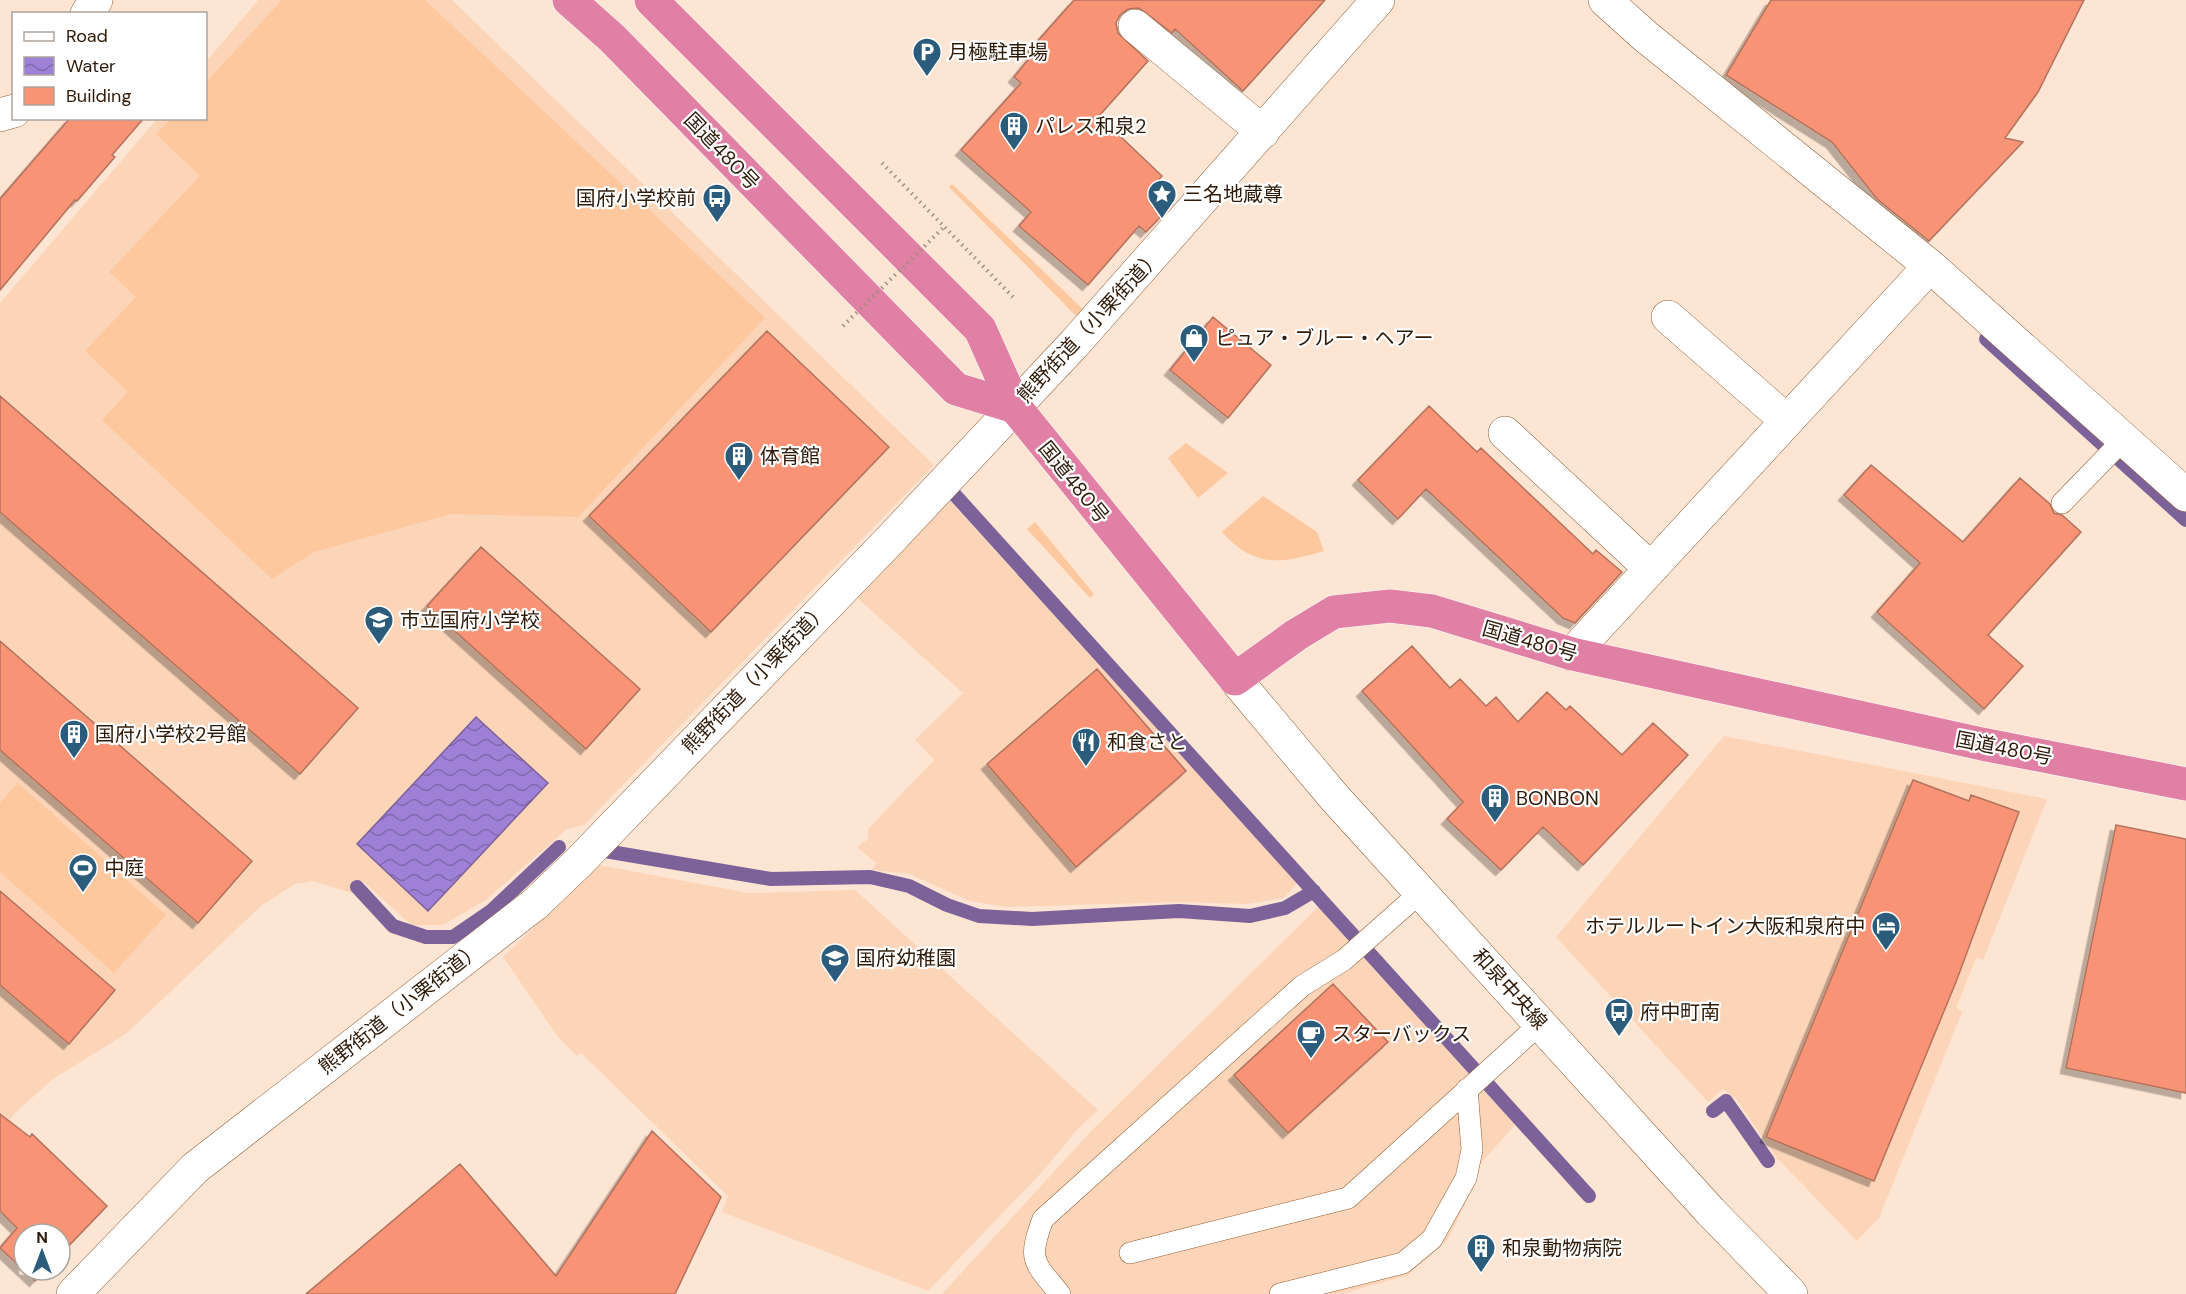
<svg xmlns="http://www.w3.org/2000/svg" width="2186" height="1294" font-family="'DM Sans','Noto Sans JP',sans-serif">
<style>
.built{fill:#fcd5b8}
.grass{fill:#fec89f}
.water{fill:url(#water-waves);stroke:#7d6199;stroke-width:1.5}
.lines{fill:none;stroke-linecap:round;stroke-linejoin:round}
.stream{stroke:#7d6199;stroke-width:14}
.building{fill:#f89474;stroke:#b2725d;stroke-width:1.5;filter:url(#shadow)}
.service-casing{stroke:#925f35;stroke-width:22}
.minor-casing{stroke:#925f35;stroke-width:34}
.tertiary-casing{stroke:#925f35;stroke-width:34}
.trunk-casing{stroke:#fff;stroke-width:34}
.path{stroke:#a58e7d;stroke-width:4;stroke-dasharray:1.5 4.5;stroke-linecap:butt}
.service{stroke:#fff;stroke-width:21}
.minor{stroke:#fff;stroke-width:33}
.tertiary{stroke:#fff;stroke-width:33}
.trunk{stroke:#e080a4;stroke-width:33}
.path-bridge{stroke:#a58e7d;stroke-width:4;stroke-dasharray:1.5 4.5;stroke-linecap:butt}
.labels{text-anchor:middle;dominant-baseline:central;stroke-width:4.5;stroke-linejoin:round;paint-order:stroke}
.poi-label{font-size:20px;fill:#2f1a08;stroke:#fff;text-anchor:start}
.street-label{font-size:20px;fill:#2f1a08;stroke:#fff}
</style>
<defs>
<pattern id="water-waves" width="16" height="10" patternUnits="userSpaceOnUse" patternTransform="scale(1.5)"><rect width="16" height="10" fill="#9e80d7"/><path d="M0 5q4-4 8 0t8 0" fill="none" stroke="#8168ac"/></pattern>
<filter id="shadow"><feDropShadow dx="-5.5" dy="5.5" stdDeviation="0" flood-color="#0004"/></filter>
</defs>
<rect width="100%" height="100%" fill="#fde5d4"/>
<!-- built -->
<path class="built" d="M258,0H452L934,465L584,825L567,829L486,900L443,925H411L363,881L351,893L313,881L295,884L261,906L127,1033L53,1079L15,1113L0,1132V303L157,119L206,118V62Z
M950,501L1298,883L1284,898L1246,904L1181,902L1005,907L970,901L909,874L872,870L876,863L857,847L868,839V829L934,760L915,740L963,693L853,594Z
M1724,736L2047,799L1983,960L1976,958L1956,1008L1962,1012L1879,1218L1857,1241L1775,1156L1736,1099L1723,1089L1708,1102L1556,937Z
M599,865L749,893L855,890L1098,1110L1077,1130L1043,1171L928,1291L722,1212L728,1196L581,1053L577,1056L558,1037L503,957Z
M1318,907L1515,1125L1481,1163L1477,1180L1447,1241L1408,1275L1341,1294H942L1093,1129Z"/>
<!-- grass -->
<path class="grass" d="M282,0H425L765,318L578,517L451,514L314,552L272,579L102,420L128,392L85,351L136,297L109,272L200,176L156,134L171,119L206,118V82Z
M952,184L1084,310L1077,317L949,187Z
M1186,443L1228,473L1198,498L1168,458Z
M1263,496L1317,532L1324,551C1281,564 1254,568 1222,532Z
M1035,522L1094,594L1090,598L1027,529Z
M18,783L166,915L114,973L0,872V803Z"/>
<!-- water -->
<path class="water" d="M476,717L548,783L428,911L357,844Z"/>
<g class="lines">
<!-- stream -->
<path class="stream" d="M1986,339L2186,520
M955,495L1589,1196
M605,851L771,879L870,877L909,886L947,905L979,916L1032,919L1179,911L1250,916L1285,908L1314,891
M357,887L393,926L426,937H453L491,911L559,847
M1713,1111L1726,1101L1768,1161"/>
</g>
<!-- building -->
<path class="building" d="M1074,0H1325L1243,91L1175,29L1172,33L1139,8L1128,9L1120,15L1116,23L1118,33L1148,61L1099,116L1162,176L1153,186L1173,204L1146,232L1139,226L1088,285L1019,226L1031,212L961,150L1021,83L1014,77L1032,55L1028,52Z
M1771,0H2084L2038,92L2005,138L2023,142L1929,241L1877,199L1832,142L1726,75Z
M70,118H144L112,155L115,157L77,201L75,200L0,290V199Z
M1213,317L1271,365L1228,418L1170,370Z
M767,331L889,447L711,632L589,516Z
M0,396L358,708L300,774L0,512Z
M1429,406L1477,452L1481,448L1593,554L1596,550L1622,572L1575,623L1563,618L1426,489L1398,519L1358,480Z
M1871,465L1963,542L2020,478L2050,504L2054,513L2062,515L2081,532L1988,635L2023,666L1984,709L1877,612L1920,563L1844,495Z
M481,547L640,689L586,749L427,606Z
M0,641L252,861L198,923L0,750Z
M1412,646L1450,688L1460,679L1486,706L1496,697L1518,722L1547,692L1566,710L1570,706L1622,755L1653,723L1688,755L1583,865L1543,827L1501,870L1447,819L1463,802L1362,691Z
M1097,669L1186,771L1076,867L987,764Z
M1913,780L1969,801L1971,795L2019,812L1956,982L1874,1181L1766,1137Z
M2116,825L2186,839V1093L2066,1068Z
M0,891L115,990L69,1044L0,985Z
M1333,984L1388,1042L1288,1133L1234,1075Z
M0,1114L30,1137L32,1134L107,1206L60,1255V1234H24V1270H45L35,1281L0,1248L17,1228L0,1211Z
M652,1131L721,1197L675,1294H306L460,1164L556,1276Z"/>
<g class="lines">
<!-- service casing -->
<g class="service-casing">
<path id="service" d="M2062,503L2123,440
M1130,1253L1348,1198L1541,1023
M1060,1294C1034,1262 1027,1261 1043,1219L1302,986L1344,960L1422,891
M1280,1294L1403,1263L1432,1239L1466,1178L1472,1150L1467,1089"/>
</g>
<!-- minor casing -->
<g class="minor-casing">
<path id="minor" d="M1605,0L1645,36L1930,266L2186,495
M87,14L96,0
M1135,26L1263,132
M0,115L14,111
M1668,317L1786,420
M1505,433L1650,568
M1572,654L1930,266
M73,1294L195,1168L535,904L580,861L889,541L1074,344L1378,0"/>
</g>
<!-- tertiary casing -->
<g class="tertiary-casing">
<path id="tertiary" d="M1235,679L1334,797L1711,1212L1791,1294"/>
</g>
<!-- trunk casing -->
<g class="trunk-casing">
<path id="trunk" d="M569,0L612,38L956,389L1015,407
M651,0L980,329L1015,407L1235,679L1296,635L1334,612L1390,606L1432,611L1572,654L1982,744L2186,784"/>
</g>
<!-- path -->
<path class="path" d="M882,163L1013,297"/>
<!-- service -->
<use href="#service" class="service"/>
<!-- minor -->
<use href="#minor" class="minor"/>
<!-- tertiary -->
<use href="#tertiary" class="tertiary"/>
<!-- trunk -->
<use href="#trunk" class="trunk"/>
<!-- path-bridge -->
<path class="path-bridge" d="M843,326L944,227"/>
</g>
<!-- icons -->
<defs>
<g id="parking-pin" transform="scale(1.5)"><path d="M0 17L-7.5 6A9.5 9.5 0 1 1 7.5 6Z" fill="#2c5c7b" stroke="#fff"/><path d="M-3.5-5.5H1a3.5 3.5 0 0 1 0 7H-1V5.5H-3.5ZM-1-3.4V-.6H.8a1.4 1.4 0 0 0 0-2.8Z" fill="#fff"/></g>
<g id="building-pin" transform="scale(1.5)"><path d="M0 17L-7.5 6A9.5 9.5 0 1 1 7.5 6Z" fill="#2c5c7b" stroke="#fff"/><path d="M-4-6H4V6H1V3H-1V6H-4ZM-2.5-4.3h1.7v1.8h-1.7ZM.8-4.3h1.7v1.8H.8ZM-2.5-1h1.7V.8h-1.7ZM.8-1h1.7V.8H.8Z" fill="#fff"/></g>
<g id="sight-pin" transform="scale(1.5)"><path d="M0 17L-7.5 6A9.5 9.5 0 1 1 7.5 6Z" fill="#2c5c7b" stroke="#fff"/><path d="M0-6L1.8-2.2L6-1.7L2.9 1.2L3.7 5.4L0 3.3L-3.7 5.4L-2.9 1.2L-6-1.7L-1.8-2.2Z" fill="#fff"/></g>
<g id="bus-pin" transform="scale(1.5)"><path d="M0 17L-7.5 6A9.5 9.5 0 1 1 7.5 6Z" fill="#2c5c7b" stroke="#fff"/><path d="M-5-6H5V4H4V6H2V4H-2V6H-4V4H-5ZM-3.5-4V0h7V-4ZM-3.5 1.2v1.5H-2V1.2ZM2 1.2v1.5H3.5V1.2Z" fill="#fff"/></g>
<g id="shop-pin" transform="scale(1.5)"><path d="M0 17L-7.5 6A9.5 9.5 0 1 1 7.5 6Z" fill="#2c5c7b" stroke="#fff"/><path d="M-5-2.5h2.3a2.7 3.5 0 0 1 5.4 0H5L5.5 6h-11ZM-1.5-2.5h3a1.5 2.3 0 0 0-3 0Z" fill="#fff"/></g>
<g id="school-pin" transform="scale(1.5)"><path d="M0 17L-7.5 6A9.5 9.5 0 1 1 7.5 6Z" fill="#2c5c7b" stroke="#fff"/><path d="M0-5L7-2L0 1L-7-2ZM-4 1L0 2.5L4 1V4Q0 6-4 4Z" fill="#fff"/></g>
<g id="restaurant-pin" transform="scale(1.5)"><path d="M0 17L-7.5 6A9.5 9.5 0 1 1 7.5 6Z" fill="#2c5c7b" stroke="#fff"/><path d="M-5-6h1v4h1v-4h1v4h1v-4h1v5L-1.5 .5V6h-2V.5L-5-1ZM5-6V6H3V1.5H1.5Q1.5-4 5-6Z" fill="#fff"/></g>
<g id="stadium-pin" transform="scale(1.5)"><path d="M0 17L-7.5 6A9.5 9.5 0 1 1 7.5 6Z" fill="#2c5c7b" stroke="#fff"/><path d="M0-5a6.5 5 0 1 0 0 10a6.5 5 0 1 0 0-10ZM-3.5-1.8h7v3.6h-7Z" fill="#fff"/></g>
<g id="hotel-pin" transform="scale(1.5)"><path d="M0 17L-7.5 6A9.5 9.5 0 1 1 7.5 6Z" fill="#2c5c7b" stroke="#fff"/><path d="M-6-4.5h1.5V1H6V5H4.5V3h-9V5H-6ZM-4 0a1.8 1.8 0 1 1 3.6 0ZM.5 0V-2.5h3Q6-2.5 6 0Z" fill="#fff"/></g>
<g id="cafe-pin" transform="scale(1.5)"><path d="M0 17L-7.5 6A9.5 9.5 0 1 1 7.5 6Z" fill="#2c5c7b" stroke="#fff"/><path d="M-5.5-4.5H6V0H3Q3 3.5 0 3.5H-2.5Q-5.5 3.5-5.5 0ZM3-3.2v2h1.7v-2ZM-6 4.5H4V6H-6Z" fill="#fff"/></g>
</defs>
<g fill-rule="evenodd">
<use href="#parking-pin" x="927" y="52"/>
<use href="#building-pin" x="1014" y="126"/>
<use href="#sight-pin" x="1162" y="194"/>
<use href="#bus-pin" x="717" y="198"/>
<use href="#shop-pin" x="1194" y="338"/>
<use href="#building-pin" x="739" y="456"/>
<use href="#school-pin" x="379" y="620"/>
<use href="#building-pin" x="74" y="734"/>
<use href="#restaurant-pin" x="1086" y="742"/>
<use href="#building-pin" x="1495" y="798"/>
<use href="#stadium-pin" x="83" y="868"/>
<use href="#hotel-pin" x="1886" y="926"/>
<use href="#school-pin" x="835" y="958"/>
<use href="#bus-pin" x="1619" y="1012"/>
<use href="#cafe-pin" x="1311" y="1034"/>
<use href="#building-pin" x="1481" y="1248"/>
</g>
<g class="labels">
<!-- poi labels -->
<g class="poi-label">
<text x="948" y="52">月極駐車場</text>
<text x="1035" y="126">パレス和泉2</text>
<text x="1183" y="194">三名地蔵尊</text>
<text x="696" y="198" text-anchor="end">国府小学校前</text>
<text x="1215" y="338">ピュア・ブルー・ヘアー</text>
<text x="760" y="456">体育館</text>
<text x="400" y="620">市立国府小学校</text>
<text x="95" y="734">国府小学校2号館</text>
<text x="1107" y="742">和食さと</text>
<text x="1516" y="798">BONBON</text>
<text x="104" y="868">中庭</text>
<text x="1865" y="926" text-anchor="end">ホテルルートイン大阪和泉府中</text>
<text x="856" y="958">国府幼稚園</text>
<text x="1640" y="1012">府中町南</text>
<text x="1332" y="1034">スターバックス</text>
<text x="1502" y="1248">和泉動物病院</text>
</g>
<!-- street labels -->
<g class="street-label">
<text transform="translate(722 151) rotate(46)">国道480号</text>
<text transform="translate(1089 326) rotate(-47)">熊野街道（小栗街道）</text>
<text transform="translate(1074 482) rotate(51)">国道480号</text>
<text transform="translate(1530 641) rotate(16)">国道480号</text>
<text transform="translate(755 678) rotate(-46)">熊野街道（小栗街道）</text>
<text transform="translate(2004 748) rotate(11)">国道480号</text>
<text transform="translate(1510 989) rotate(48)">和泉中央線</text>
<text transform="translate(400 1008) rotate(-38)">熊野街道（小栗街道）</text>
</g>
</g>
<!-- legend -->
<rect x="12" y="12" width="195" height="108" fill="#ffffff" stroke="#aca39c" stroke-width="1.5"/>
<rect x="24" y="32" width="30" height="9" fill="#ffffff" stroke="#aca39c" stroke-width="1.5"/>
<text x="66" y="42" font-size="18" fill="#2f1a08">Road</text>
<rect x="24" y="57" width="30" height="18" fill="url(#water-waves)" stroke="#aca39c" stroke-width="1.5"/>
<text x="66" y="72" font-size="18" fill="#2f1a08">Water</text>
<rect x="24" y="87" width="30" height="18" fill="#f89474" stroke="#aca39c" stroke-width="1.5"/>
<text x="66" y="102" font-size="18" fill="#2f1a08">Building</text>
<!-- north arrow -->
<g transform="translate(42 1252)"><circle r="28" fill="#ffffff" stroke="#aca39c" stroke-width="1.5"/>
<path d="M0-4.5L10 22L0 15L-10 22Z" fill="#2c5c7b"/>
<text y="-9" font-size="16" font-weight="bold" text-anchor="middle" fill="#2f1a08">N</text>
</g>
</svg>
